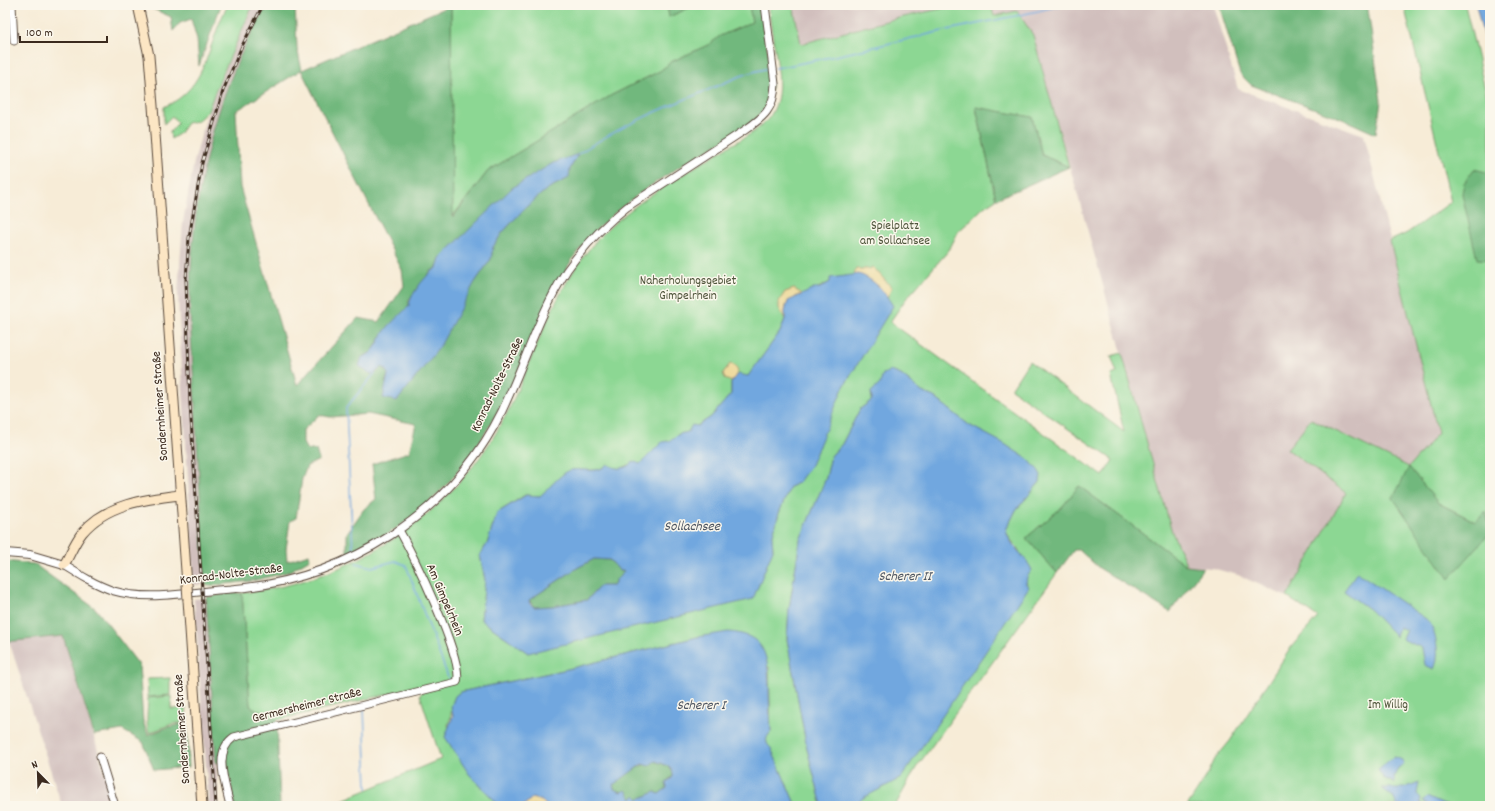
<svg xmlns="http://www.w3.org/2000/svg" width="1495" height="811" font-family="Dekko,sans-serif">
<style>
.industrial{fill:#d1bfbd}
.green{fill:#8cd793;stroke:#648058;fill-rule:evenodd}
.forest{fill:#71b87d;stroke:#56714e;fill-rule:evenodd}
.sand{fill:#eeda9e;stroke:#94825e}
.water{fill:#71a7df;stroke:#56687e;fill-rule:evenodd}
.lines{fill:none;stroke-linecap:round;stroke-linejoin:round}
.stream{stroke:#71a7df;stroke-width:1.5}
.minor-casing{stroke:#57473a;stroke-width:9}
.tertiary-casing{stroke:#57473a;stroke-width:10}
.secondary-casing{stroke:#57473a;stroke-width:11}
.minor{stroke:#fff;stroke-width:7}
.tertiary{stroke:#fff;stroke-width:8}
.secondary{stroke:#fce6c4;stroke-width:9}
.rail-casing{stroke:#3b2a1e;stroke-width:3}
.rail{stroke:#fbf7ec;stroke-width:1.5;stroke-dasharray:4.5;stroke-linecap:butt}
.secondary-bridge-casing{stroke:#57473a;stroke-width:11;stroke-linecap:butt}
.secondary-bridge{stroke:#fce6c4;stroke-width:9}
.labels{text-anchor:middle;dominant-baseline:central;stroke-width:3;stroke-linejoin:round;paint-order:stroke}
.park-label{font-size:13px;fill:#4f553b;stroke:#fbf7ec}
.street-label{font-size:13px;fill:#3b2a1e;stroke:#fbf7ec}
.water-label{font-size:14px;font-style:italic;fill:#4e5662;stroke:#fbf7ec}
</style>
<rect width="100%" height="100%" fill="#fbf7ec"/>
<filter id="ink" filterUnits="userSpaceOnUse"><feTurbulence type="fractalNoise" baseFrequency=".025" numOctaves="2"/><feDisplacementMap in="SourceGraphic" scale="8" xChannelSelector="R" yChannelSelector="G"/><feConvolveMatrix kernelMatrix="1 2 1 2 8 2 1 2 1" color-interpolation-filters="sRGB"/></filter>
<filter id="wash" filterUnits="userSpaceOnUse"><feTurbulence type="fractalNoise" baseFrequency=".012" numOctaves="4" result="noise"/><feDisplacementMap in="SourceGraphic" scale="16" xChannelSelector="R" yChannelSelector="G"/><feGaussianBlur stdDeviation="0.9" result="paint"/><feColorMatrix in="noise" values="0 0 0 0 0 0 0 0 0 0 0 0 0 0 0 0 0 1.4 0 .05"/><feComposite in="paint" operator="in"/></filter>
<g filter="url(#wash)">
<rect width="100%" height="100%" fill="#f7ecd7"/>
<!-- industrial -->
<path class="industrial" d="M253,5H267L245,49L222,102L214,129L194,228L190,286V315L205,584L194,585L179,318L178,293L183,222L194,162L208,111L216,89Z
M793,5H958L890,20L800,44Z
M991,5H1213L1238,89L1364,135L1438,433L1409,467L1311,419L1287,449L1346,493L1287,597L1238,575L1212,568L1187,566L1172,532L1033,35L994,16Z
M206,598L214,729L219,806H209L194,599Z
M63,636L100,757L115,806H62L9,641Z"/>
<!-- green -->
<path class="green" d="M228,5H253L216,89L208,111L197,121L187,123L179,134L171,139L170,132L178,123L172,116L164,124V107C209,88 207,42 228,5Z
M451,5H667L669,17L695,5H749L752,22L720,36L710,44L671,62L660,71L612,95L488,171L452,217Z
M769,5H793L801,44L890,20L958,5H991L994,16L1017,11L1033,35L1069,167L1042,155L1032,117L976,108L996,199L984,207L958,232L949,250L905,300L890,322L1103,476L1113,460L1011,389L1029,361L1124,432L1111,375L1117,373L1111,356L1122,353L1172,532L1187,566L1079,486L1062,507L1026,538L1057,573L916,768L895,806H851L863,798L1027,586C1025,574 1024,559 1018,549C1013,541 1008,539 1006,530L1016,510L1040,482L1029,460L969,425L934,397L922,392L901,375L891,371L883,374L881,384L871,392L872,400L860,409L842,444L831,456L826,478L800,540L789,609L787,639L807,749L822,806H796L771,749L767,744L766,738L771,732L769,667L697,637L568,669L460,692C448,701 454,713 448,725L469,774L500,806H328L441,759L420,695L428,685L277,720L250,706L242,593C355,581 457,513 508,411C536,353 553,289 597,240C631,203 677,179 719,152C737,141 764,130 773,111C788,83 769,37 769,5ZM830,282L892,306L843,388L799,482L790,487L779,513L772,538L773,550L528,653L481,620L485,580L480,555L487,544L497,513L525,495L540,496L568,471L597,470L604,467L620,469L631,464H640L662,442L669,441L679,434L688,432L711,417L731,394V383L748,376L780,332L785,319L804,295Z
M1404,5H1465L1490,110V528L1486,511L1476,522L1438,503L1409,467L1448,578L1490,533V806H1187L1208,774L1215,759L1230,741L1292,646L1318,617L1287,597L1346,493L1287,449L1311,419L1409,467L1438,433L1390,241L1407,233L1451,202Z
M170,678V695L148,697L147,679Z
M171,696V709L186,708L187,722L172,724L149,733C145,721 148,711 148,698Z"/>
<!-- forest -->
<path class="forest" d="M149,5H221L199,66L197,39L191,19L180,23L173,31L171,17L151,8Z
M267,5H295L297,48L302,70L451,5L453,217L488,171L612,95L660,71L671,62L710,44L720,36L752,22L749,5H762C761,34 780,81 766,107C761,116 752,122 743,128C687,164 612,201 574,257C561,275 553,299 543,319C508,394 476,469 408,520C389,534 370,546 347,553V533L364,509L376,499L372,464L409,452L416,424L368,414L330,417L319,415L303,430V443L307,450H316L319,460L307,466L302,479L296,518L290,521L286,549L287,561L309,554L310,559L288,572L252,581L208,586L205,584L190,315C189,207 211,98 267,5ZM301,70L402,270L404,286L379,322L358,318L297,385L240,187L236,111ZM578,154L570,169L568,178L547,189L525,208L502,233L493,247L491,259L475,282L385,383L388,374L386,369L382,367L375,373L362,357L372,352L384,332L409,306V300L431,271L437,268L440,258L462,238Z
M667,5H695L669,17Z
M1219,5H1366L1368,9L1381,101L1376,134L1340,118L1251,85L1240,74Z
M976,107L1032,117L1042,155L1069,167L996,199Z
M1474,169L1490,173V260L1477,259L1462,194L1464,183Z
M1409,467L1438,503L1476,522L1486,511L1490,533L1449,579L1393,498Z
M1079,486L1187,566L1203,568L1170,612L1099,568L1079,550H1074L1057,573L1026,538L1062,507Z
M594,559L610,560L619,570H623L624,572L616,580L613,586H600L587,600L553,606L534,607L529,600L577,568Z
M5,561L34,564L96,609L139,665L143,721L148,735L168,727L187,723L189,767L154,770L143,742L122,730L94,735L63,636L5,642Z
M230,593H242L250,706L277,720L280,806H235L226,762L216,763L206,597Z
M654,761C663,764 674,766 673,777L669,779L667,788L659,794L655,792L642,798L632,799L627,794L614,789L613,785C624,774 640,765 654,761Z"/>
<!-- sand -->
<path class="sand" d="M873,267L892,288L887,297L879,286L854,275L856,269H869Z
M794,289L804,295H798L786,305L785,319L779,308V301L785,292Z
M730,364L734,365L738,371L732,382L725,379L723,373Z
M532,798L542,801L547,806H523Z"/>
<!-- water -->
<path class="water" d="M1476,5H1490V64Z
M578,154L570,169L569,178L547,189L525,208L502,233L493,247L491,259L475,282L439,348L397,401L383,398L388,374L386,369L382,367L375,373L371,374L359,366L362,357C375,354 378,341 384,332C390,323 401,314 409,306C409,296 427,273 437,268L440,258L512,188L553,163Z
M859,274C875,280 884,291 893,306L843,388L811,465L799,482L790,487L779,513L772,538L773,550L753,599L528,653L481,620L485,580L480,555L487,544L497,513L526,495L540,496C547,490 561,474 568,471C580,466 597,476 607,464C616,470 626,470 633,461L640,464L662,442L669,441L679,434L688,432L692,425L697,426L711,417L731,394V383L738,374L748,376L780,332L785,319V311L788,301L816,288H820L830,282V278ZM594,559L610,560L619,570H623L624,572L616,580L613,586H600L587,600L553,606L534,607L530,604L529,600L577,568Z
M891,371L901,375L922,392L934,397L969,425L1003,443L1029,460L1038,470L1041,475L1040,482L1016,510L1006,530C1009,545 1025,555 1032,570L1027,577L1026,584L1029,587L901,778L863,798L851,806H822L807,749L787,639L789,609L800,540L826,478L831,456L842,444L860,409L872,400L871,392L880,384L883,374Z
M1357,572L1429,621C1436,635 1441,654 1434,669L1425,665L1422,648L1402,639L1406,630L1399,627L1396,637L1370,610L1344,591Z
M728,632C764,634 768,654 769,685C769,701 770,717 771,732C765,738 765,743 771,748L796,806H547L542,801L532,798L523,806H500L469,774L445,737L453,716L451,707L455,696L460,692L568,669L697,637ZM655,761C663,764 674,766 673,777L666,783L667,788L659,794L655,792L639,799L635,795L632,799L626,790L621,792L614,789L613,785L642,764L649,766Z
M1395,757L1402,760L1404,764L1398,768L1394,777L1395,783L1383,778L1378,770C1385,765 1387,760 1395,757Z
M1419,782L1417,794L1421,798L1420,803L1425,806H1397L1393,797L1382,788H1404Z
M1427,797L1444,805L1454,806H1430L1423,801Z"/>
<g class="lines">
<!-- stream -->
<path class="stream" d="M775,68C824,60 872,47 921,36C968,25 1016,17 1063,5
M578,154C618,127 663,108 708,90C728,81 749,71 771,68
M353,552L346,408L375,373
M356,563L372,567L395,561L406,565L450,682
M364,708L367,788"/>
</g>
</g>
<g filter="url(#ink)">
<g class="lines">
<!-- minor casing -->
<g class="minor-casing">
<path id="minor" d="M12,5L14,41
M64,565C80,575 96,585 114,591C151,602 194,591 231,589C345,580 451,515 502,411C524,365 539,314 567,270C584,246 604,225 627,207L745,130C764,117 774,109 775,84L765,5
M100,757L115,806
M230,806C226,785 212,752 234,737L457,682C465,661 412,552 399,530"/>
</g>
<!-- tertiary casing -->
<g class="tertiary-casing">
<path id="tertiary" d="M5,553L30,555L64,565"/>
</g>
<!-- secondary casing -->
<g class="secondary-casing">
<path id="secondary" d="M138,5L149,56L153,106L187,585
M64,565C70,555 74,543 82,533C106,504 145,499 180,495
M188,600L202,806"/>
</g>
<!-- minor -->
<use href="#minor" class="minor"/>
<!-- tertiary -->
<use href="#tertiary" class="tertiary"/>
<!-- secondary -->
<use href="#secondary" class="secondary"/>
<!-- rail casing -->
<g class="rail-casing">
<path id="rail" d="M216,806L190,404L186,279L189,238L202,163L223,91L241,48L263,5"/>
</g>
<!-- rail -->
<use href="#rail" class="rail"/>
<!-- secondary-bridge casing -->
<g class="secondary-bridge-casing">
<path id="secondary-bridge" d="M187,585L188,600"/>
</g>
<!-- secondary-bridge -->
<use href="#secondary-bridge" class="secondary-bridge"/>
</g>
</g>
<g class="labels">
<!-- park labels -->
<g class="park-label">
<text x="895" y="226">Spielplatz<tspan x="895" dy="15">am Sollachsee</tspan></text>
<text x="688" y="281">Naherholungsgebiet<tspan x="688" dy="15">Gimpelrhein</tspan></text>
<text x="1388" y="705">Im Willig</text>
</g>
<!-- street labels -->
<g class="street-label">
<text transform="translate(498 385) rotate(-64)">Konrad-Nolte-Straße</text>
<text transform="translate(161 406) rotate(-94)">Sondernheimer Straße</text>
<text transform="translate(231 575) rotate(-7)">Konrad-Nolte-Straße</text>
<text transform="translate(444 600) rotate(67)">Am Gimpelrhein</text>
<text transform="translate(307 706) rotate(-14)">Germersheimer Straße</text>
<text transform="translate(183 729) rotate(-94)">Sondernheimer Straße</text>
</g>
<!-- water labels -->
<g class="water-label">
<text x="692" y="527">Sollachsee</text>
<text x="905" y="577">Scherer II</text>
<text x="701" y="706">Scherer I</text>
</g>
</g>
<!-- margin -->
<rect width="1495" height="811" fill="none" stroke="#fbf7ec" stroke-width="20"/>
<!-- north arrow -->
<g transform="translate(38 773) rotate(337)" stroke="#fbf7ec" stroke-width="3" paint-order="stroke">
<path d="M0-3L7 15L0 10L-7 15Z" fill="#3b2a1e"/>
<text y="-6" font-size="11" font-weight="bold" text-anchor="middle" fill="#3b2a1e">N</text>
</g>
<!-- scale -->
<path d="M20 36v6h87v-6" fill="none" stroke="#3b2a1e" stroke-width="2"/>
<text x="26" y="36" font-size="12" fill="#3b2a1e" stroke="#fbf7ec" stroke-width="3" paint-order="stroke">100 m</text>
</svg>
